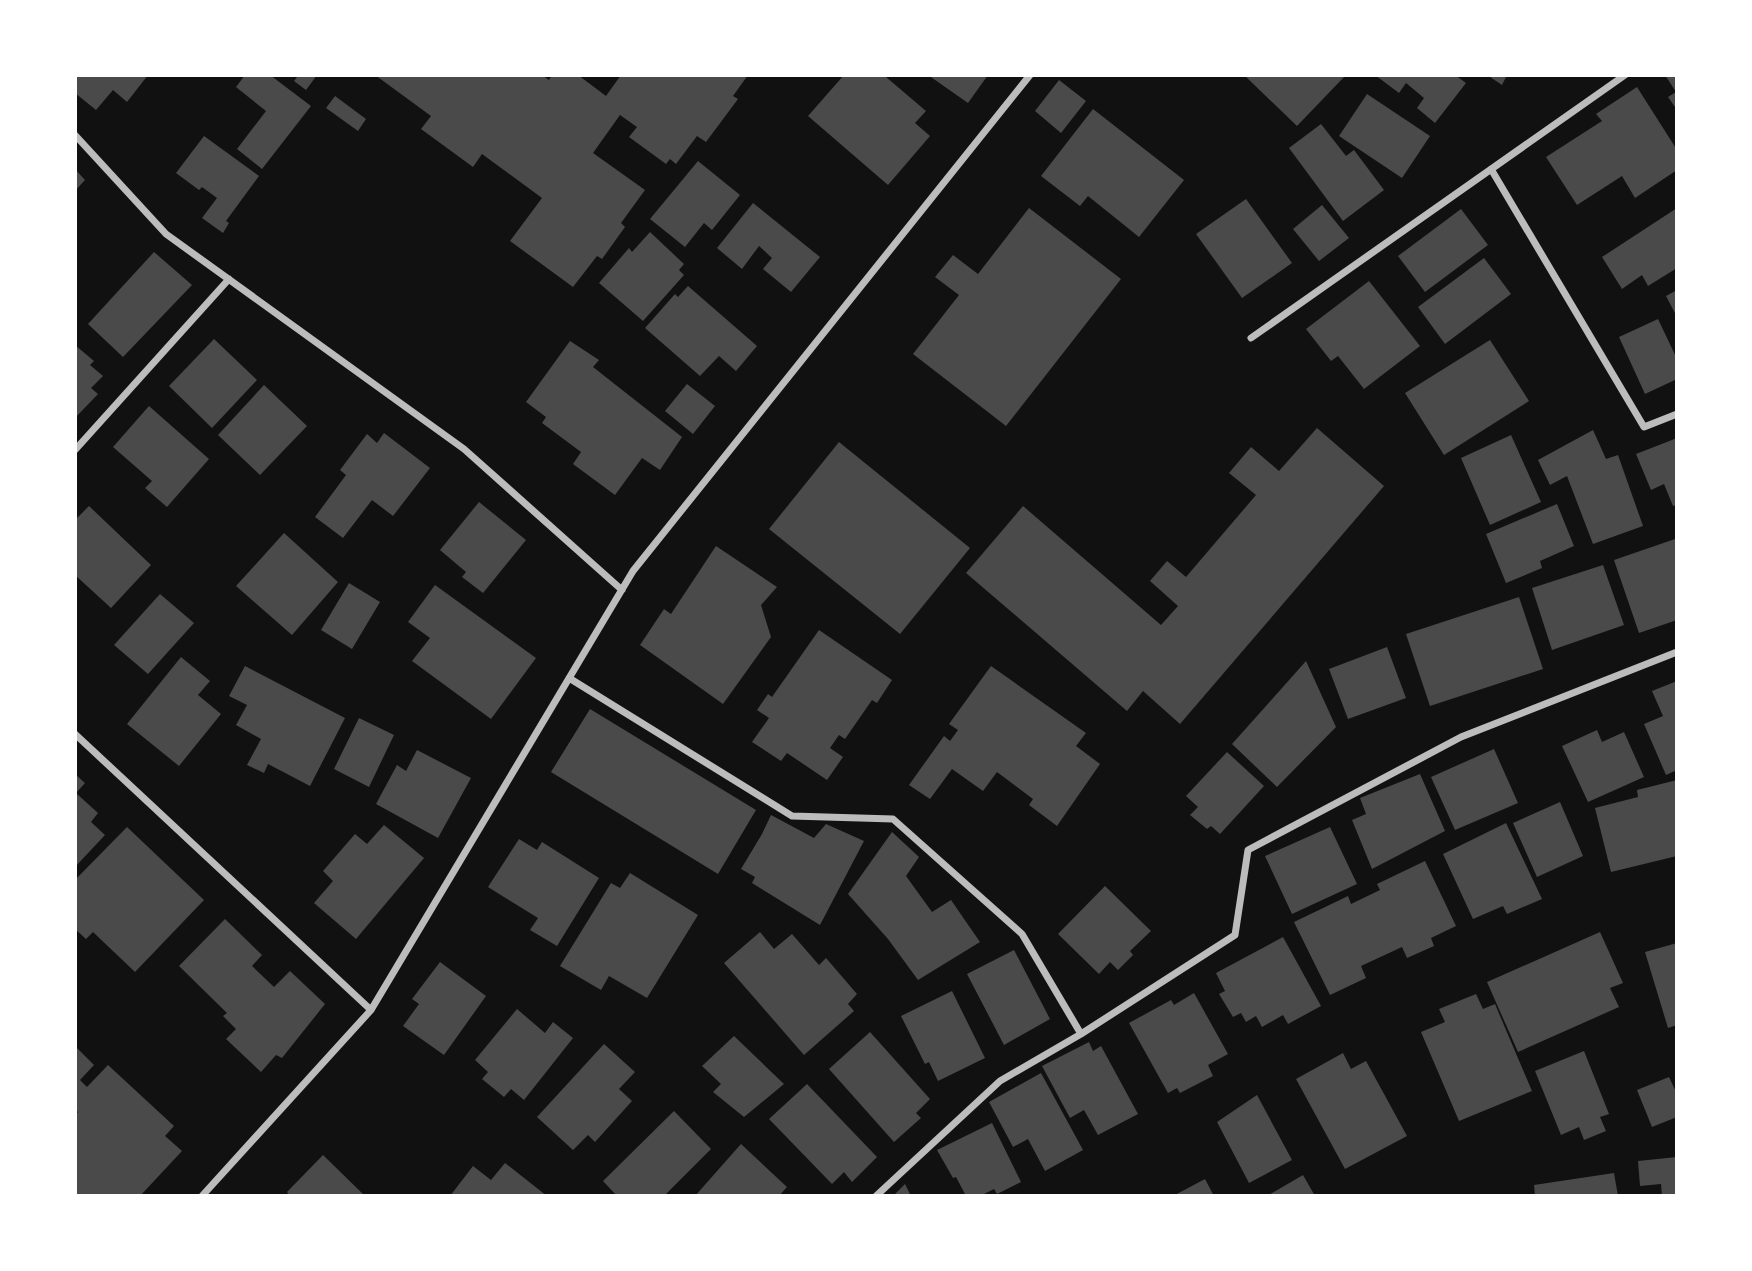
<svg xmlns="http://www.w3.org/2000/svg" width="1752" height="1271" font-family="Poppins,sans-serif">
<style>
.building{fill:#4a4a4a}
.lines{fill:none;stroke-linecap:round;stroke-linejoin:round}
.minor{stroke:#bcbcbc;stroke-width:7}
</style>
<rect width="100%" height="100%" fill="#111"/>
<!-- building -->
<path class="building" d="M75,75H148L127,102L113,90L96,110L75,93Z
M245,75H270L311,106L262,169L237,149L266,111L236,87Z
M295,75H317L306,90L294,81L297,77Z
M375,75H542L549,80L552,75H578L606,96L621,75H748L733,96L738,99L706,142L697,136L676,164L670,159L666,164L629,137L637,127L620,115L593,153L645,190L621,223L625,227L602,259L597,256L573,287L510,241L542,198L482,154L473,167L421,129L431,116Z
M844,75H888L886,77L926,111L915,123L930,136L888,185L808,116Z
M928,75H988L968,103Z
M1244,75H1346L1297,126Z
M1375,75H1455L1466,83L1435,123L1417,108L1424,98L1406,83L1399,93Z
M1487,75H1507L1502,85Z
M1665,75H1677V110L1668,97L1676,92Z
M1059,80L1086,101L1061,133L1035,111Z
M1637,87L1677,150V170L1635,198L1622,176L1577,205L1546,157L1602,121L1596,114Z
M1367,94L1430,136L1402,178L1339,136Z
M335,96L366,119L358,131L326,108Z
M1093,109L1184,180L1139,237L1088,196L1080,206L1041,176Z
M1321,124L1346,156L1354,150L1384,190L1343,221L1289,148Z
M204,136L259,176L226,221L229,223L223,233L202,218L217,198L202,187L199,190L176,173Z
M698,161L740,195L712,230L704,223L685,247L650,219Z
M75,169L85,180L75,191Z
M1246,199L1292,263L1242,298L1196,234Z
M753,203L820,257L791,292L763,269L772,258L759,246L742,269L717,248Z
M1322,205L1349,238L1319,261L1293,229Z
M1029,208L1121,279L1006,426L913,354L959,295L935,277L953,255L978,274Z
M1677,208V268L1648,286L1642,275L1622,289L1602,257Z
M1461,209L1488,245L1425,292L1398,256Z
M650,232L684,264L679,270L684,275L643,321L599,283L629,248L632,252Z
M154,252L192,285L123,357L88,324Z
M1484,258L1511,294L1445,344L1418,307Z
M1369,281L1420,346L1364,389L1338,356L1331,361L1306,329Z
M688,286L757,346L736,371L719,356L700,376L645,328L675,294L678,297Z
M1677,290V317L1666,296Z
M1658,319L1677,359V379L1645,394L1619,337Z
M214,339L257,380L212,428L169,386Z
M1490,340L1529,401L1444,455L1405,393Z
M570,341L599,360L593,367L682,437L660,470L642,458L615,495L573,464L581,452L542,423L546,417L526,402Z
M75,345L94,361L90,365L103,376L91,388L98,394L75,418Z
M687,384L715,406L693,434L665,411Z
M264,385L307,426L260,475L218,435Z
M149,406L209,459L167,507L145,488L152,481L113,447Z
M1317,428L1384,486L1180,724L1143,691L1127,711L966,573L1023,506L1161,625L1178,606L1150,581L1167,561L1186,577L1256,495L1229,473L1251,447L1279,471Z
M1593,430L1606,459L1618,455L1643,526L1593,544L1567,476L1550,485L1538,460Z
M384,433L430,468L393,516L372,500L343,538L315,517L346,475L340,470L367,434L377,443Z
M1511,435L1541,502L1490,525L1461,458Z
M1677,438V505L1673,506L1664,484L1651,490L1636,454Z
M839,442L970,548L900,634L769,529Z
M479,502L526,540L483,593L462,577L466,572L440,550Z
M1557,504L1574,546L1540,561L1542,568L1506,583L1486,534Z
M89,506L151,565L111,608L75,575V520Z
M284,533L338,582L292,635L236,586Z
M1675,539L1677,543V620L1639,633L1614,560Z
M716,546L777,587L761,605L771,637L723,704L640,645L664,609L671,614Z
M1603,565L1624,625L1552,650L1532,588Z
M349,583L380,602L352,649L321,630Z
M435,585L536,658L491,719L412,661L430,638L408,622Z
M160,594L194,623L148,674L114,645Z
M1519,597L1543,669L1430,706L1406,634Z
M819,630L892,680L877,703L872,700L845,739L839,735L830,748L843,757L827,780L787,753L781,761L752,742L769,718L757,710L768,694L772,697Z
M1387,647L1406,698L1348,719L1329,669Z
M181,657L210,681L198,695L221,714L179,766L127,724Z
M1306,661L1336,727L1277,787L1232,744Z
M245,666L345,718L310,786L268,764L264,773L247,765L261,739L236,725L247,705L229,696Z
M991,666L1086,733L1076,746L1100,764L1057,826L1029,805L1033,799L997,772L983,791L952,769L930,799L909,785L944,736L950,741L958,730L949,724Z
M1677,681V770L1666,775L1644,724L1663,716L1652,691Z
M590,709L756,810L718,874L551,772Z
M359,718L394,735L369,787L334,769Z
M1597,730L1602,742L1624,732L1644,777L1588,802L1562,746Z
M1494,749L1518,803L1455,830L1431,777Z
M417,750L471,778L438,838L376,804L397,765L406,771Z
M1227,752L1264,786L1220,834L1211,826L1207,829L1190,815L1198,807L1186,796Z
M75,774L85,783L76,793L98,813L91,822L105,835L75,867Z
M1420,774L1445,831L1372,869L1352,820L1366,814L1360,798Z
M1677,780V856L1611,872L1595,808L1638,797L1637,790Z
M1560,802L1583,856L1537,877L1513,823Z
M771,815L814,838L826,824L864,841L820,925L752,883L755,877L741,869L762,834Z
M1506,823L1542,899L1507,914L1503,906L1473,919L1443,854Z
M384,825L424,858L356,939L314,903L333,881L323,871L355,834L367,844Z
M127,827L204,900L135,972L93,932L86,939L75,929V880Z
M1330,827L1357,884L1292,914L1265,856Z
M892,832L919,857L906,876L932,912L951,900L980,942L918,980L888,939L848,894Z
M519,839L537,850L542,842L599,878L557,946L530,930L538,918L488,887Z
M1425,861L1456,926L1431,938L1434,946L1407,958L1402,947L1361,966L1366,978L1330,995L1294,922L1348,896L1351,904L1380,890L1377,884Z
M630,873L698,915L647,998L609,976L601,990L560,966L611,883L620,888Z
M1105,886L1151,931L1130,951L1133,955L1118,970L1110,962L1099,974L1058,934Z
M225,919L262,955L252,966L274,987L290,971L325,1004L282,1058L276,1055L261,1072L226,1039L236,1029L223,1016L227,1013L179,966Z
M760,932L774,949L792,934L819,965L826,958L857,994L848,1004L854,1011L804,1055L724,963Z
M1600,932L1623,983L1610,988L1619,1007L1518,1052L1487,982Z
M1283,937L1321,1006L1288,1024L1283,1015L1262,1027L1256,1016L1246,1022L1241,1013L1233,1017L1219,994L1225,991L1216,973Z
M1677,943V1025L1668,1028L1645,952Z
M1014,950L1050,1019L1004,1045L967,974Z
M440,962L486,996L444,1055L403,1026L419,1004L412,999Z
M952,991L985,1058L938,1081L929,1062L925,1064L901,1016Z
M1194,993L1228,1054L1208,1065L1213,1076L1180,1093L1177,1088L1168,1093L1129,1023L1171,1000L1174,1005Z
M1476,994L1483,1009L1495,1004L1532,1091L1459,1121L1421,1032L1445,1022L1439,1009Z
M517,1009L545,1033L553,1022L573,1038L524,1100L511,1089L504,1097L482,1079L488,1072L475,1060Z
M870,1032L930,1099L916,1113L921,1118L894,1142L829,1069Z
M734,1036L784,1084L744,1117L713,1092L721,1084L702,1066Z
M1089,1042L1093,1051L1101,1046L1138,1114L1098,1135L1084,1110L1070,1118L1042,1066Z
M604,1044L635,1072L619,1089L632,1101L595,1142L588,1135L573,1150L537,1117Z
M77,1048L94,1065L80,1080L87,1087L108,1065L174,1126L165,1136L182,1151L140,1196H75V1115L78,1112L75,1110V1051Z
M1584,1051L1609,1114L1600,1117L1606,1131L1584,1140L1579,1127L1561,1135L1535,1071Z
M1343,1053L1351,1069L1366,1061L1407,1136L1345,1169L1296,1079Z
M1041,1073L1083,1150L1045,1171L1028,1139L1013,1147L989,1102Z
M1669,1077L1677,1094V1117L1652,1127L1637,1090Z
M807,1084L877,1157L852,1182L844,1172L832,1184L769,1119Z
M1257,1095L1292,1160L1249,1183L1217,1122Z
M674,1111L711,1149L664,1196H617L603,1181Z
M992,1123L1021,1182L997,1194L994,1189L980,1196H966L956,1177L953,1178L937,1150Z
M741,1144L787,1187L779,1196H695Z
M323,1155L365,1196H290L287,1192Z
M1677,1157V1196H1662L1661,1184L1640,1186L1638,1161Z
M505,1163L547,1196H450L473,1166L491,1180Z
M1614,1173L1618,1196H1535L1534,1185Z
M1303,1175L1315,1196H1267Z
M1205,1179L1214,1196H1173Z
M905,1184L911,1196H893Z"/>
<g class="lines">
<!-- minor -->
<path class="minor" d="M75,135L166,234L464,449L622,590
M1491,169L1644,427L1677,414
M1251,338L1625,75
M75,450L229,279
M569,678L792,816L893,819L1022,934L1081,1034
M75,734L371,1010
M202,1196L371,1010L633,571L1030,75
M876,1196L1000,1081L1081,1034L1235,935L1248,850L1461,737L1677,652"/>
</g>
<!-- border -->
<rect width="1752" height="1271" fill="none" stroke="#ffffff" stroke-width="154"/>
</svg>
